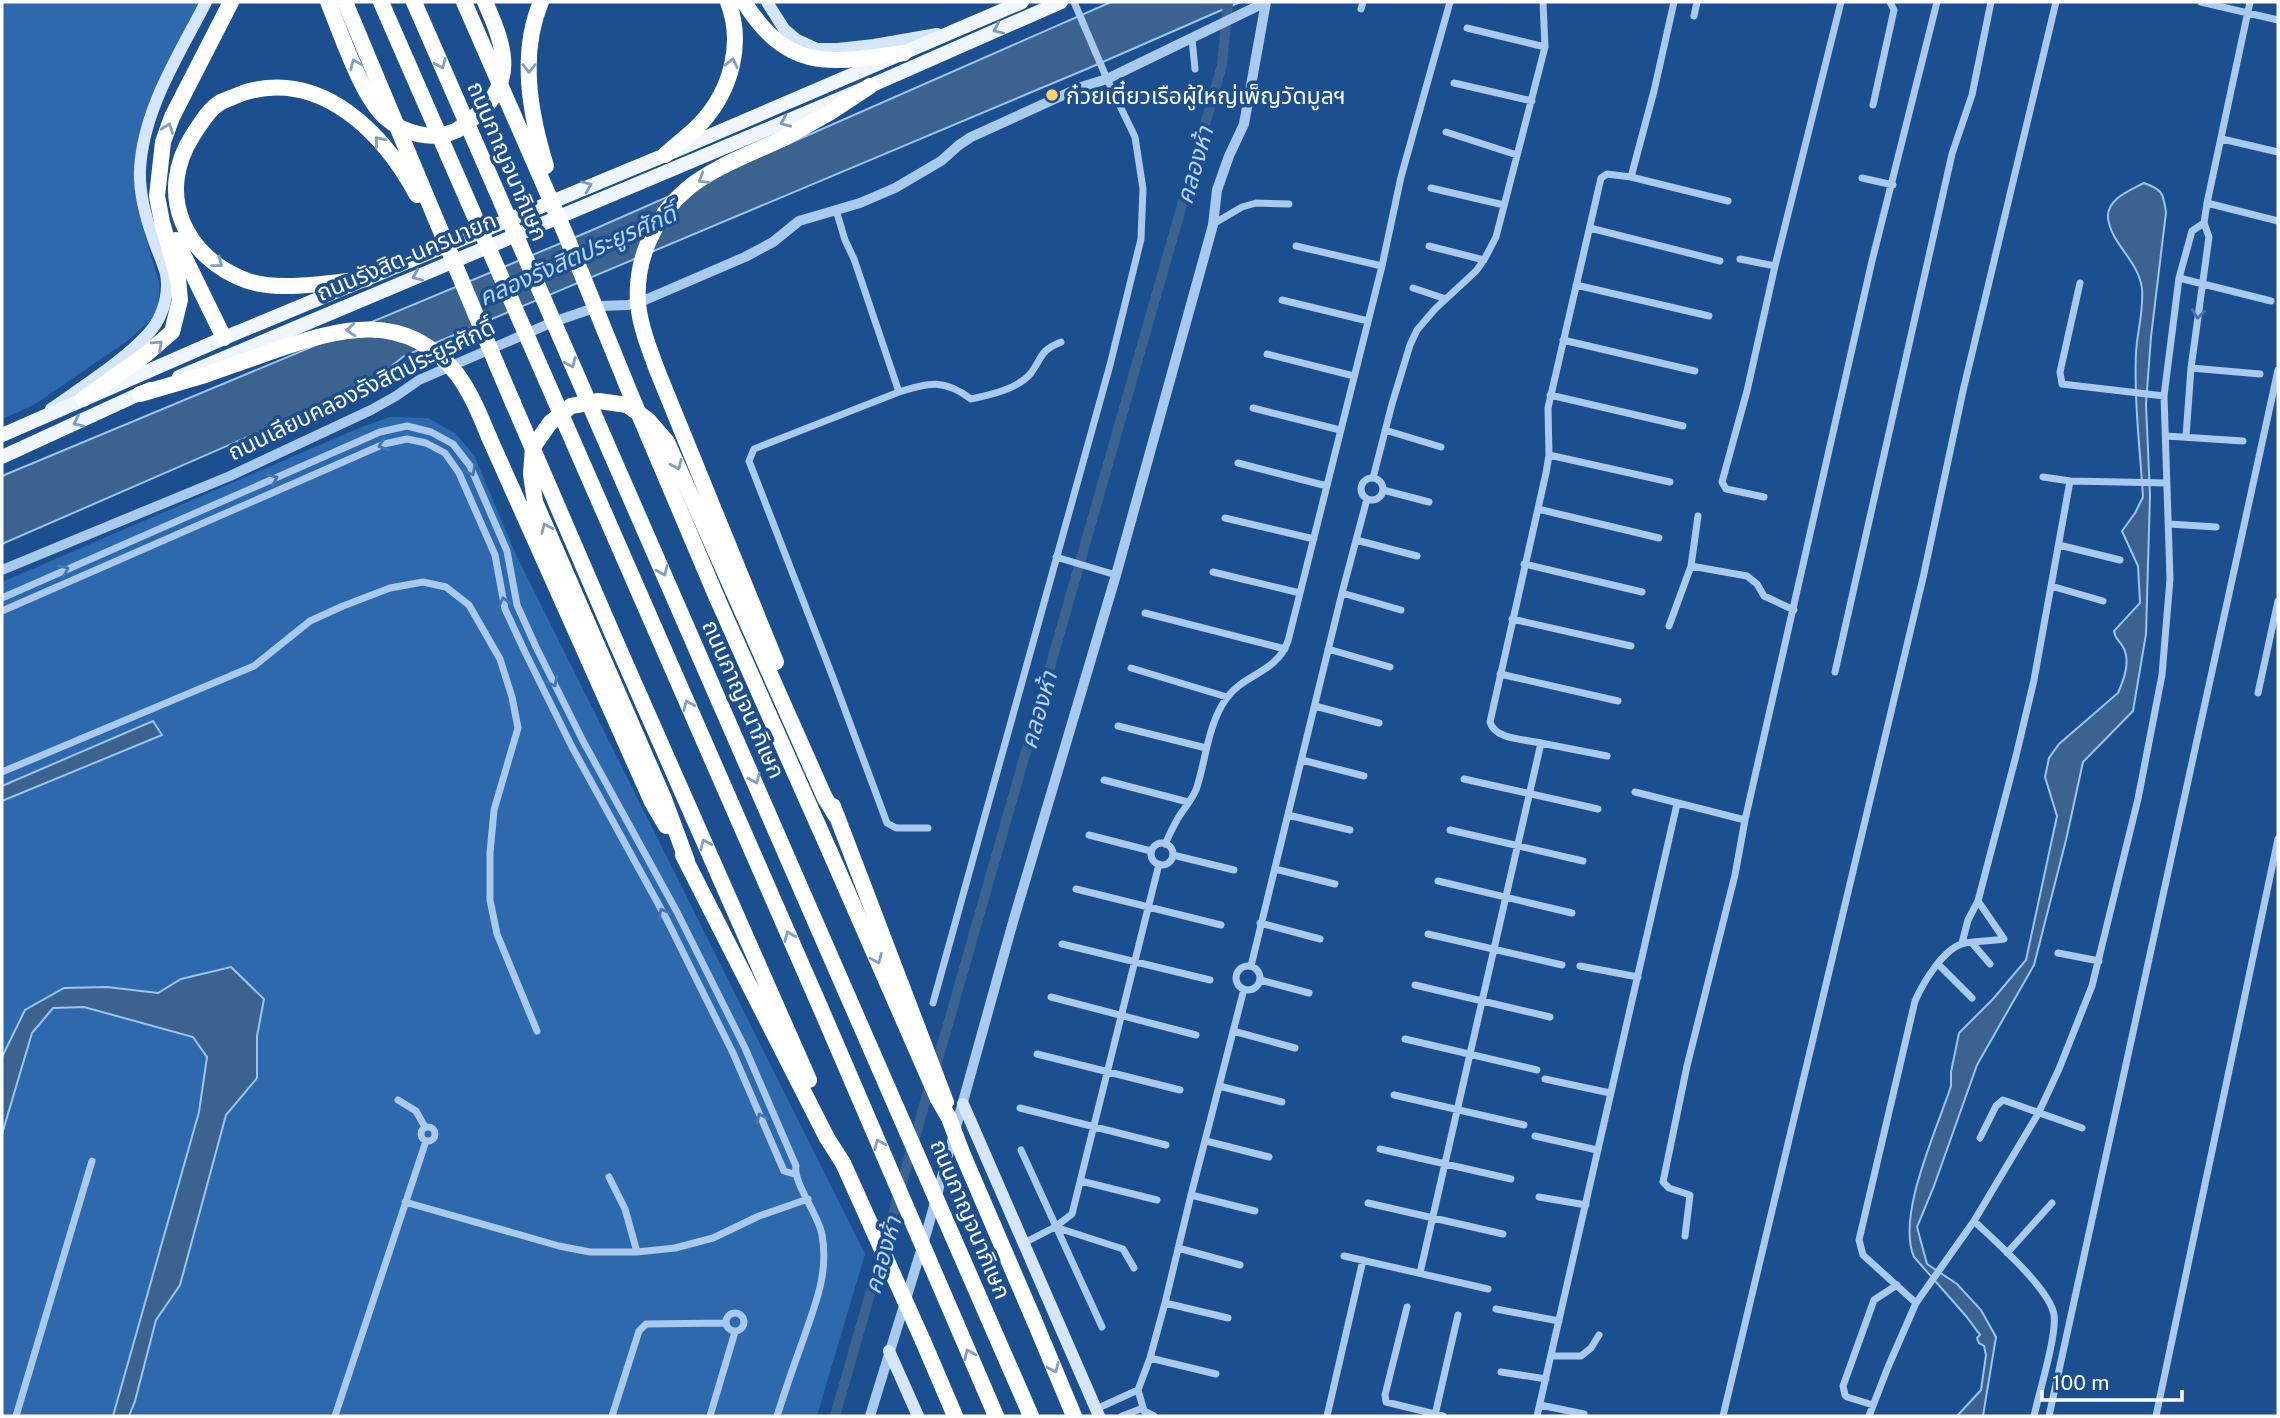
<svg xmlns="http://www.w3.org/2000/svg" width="2280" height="1418" font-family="'Public Sans','Noto Sans Thai',sans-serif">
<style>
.green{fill:#2e69ad}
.water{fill:#3c6290;stroke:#9cc4f0;stroke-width:2}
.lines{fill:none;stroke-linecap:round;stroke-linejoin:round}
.canal{stroke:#3c6290;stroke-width:10}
.minor{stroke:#a9c9ee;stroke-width:7}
.tertiary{stroke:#a9c9ee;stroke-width:10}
.secondary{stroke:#d6e6fa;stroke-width:12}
.primary{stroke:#f0f6ff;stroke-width:14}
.motorway{stroke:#fff;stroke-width:16}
.motorway-bridge{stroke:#fff;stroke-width:16}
.oneway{stroke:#7b9ac1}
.oneway2{stroke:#829ec1}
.oneway3{stroke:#4674ac}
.poi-dot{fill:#ffd166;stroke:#1b4f8f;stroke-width:2.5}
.labels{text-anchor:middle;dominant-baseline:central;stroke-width:7;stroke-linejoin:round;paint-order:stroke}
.poi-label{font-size:23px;fill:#fff;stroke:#1b4f8f;text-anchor:start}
.street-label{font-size:23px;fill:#fff;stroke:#1b4f8f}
.water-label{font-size:24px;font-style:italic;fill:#b5d3f5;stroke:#1b4f8f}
</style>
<rect width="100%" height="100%" fill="#1b4f8f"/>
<!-- green -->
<path class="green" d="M2,2H202L141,127L136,189L145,236L159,282V296L156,316L127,341L34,405L2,419Z
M390,417L428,418L455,433L474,455L517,557L865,1254L817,1416H2V582L359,428Z"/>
<!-- water -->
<path class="water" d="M1111,2H1240L1089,68L404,356L369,384L2,544V476L590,231Z
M2144,183C2163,190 2163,193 2166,212L2151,337L2146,404L2150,495L2146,634L2133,711L2083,762L2066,840L2034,965L1977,1065L1934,1186L1917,1227L1927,1264L1957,1284L1981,1310L1996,1337L1983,1416H1957L1981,1390L1986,1355L1984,1346L1979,1343L1977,1338L1980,1335L1966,1316L1914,1257C1896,1216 1937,1129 1951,1086V1072L1959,1033L1993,999L2026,960L2057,816L2045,777L2049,758L2059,744L2118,693C2124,679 2131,661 2123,647C2119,640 2115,639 2114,631L2140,603L2138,566L2122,531L2135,513L2143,497C2140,449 2134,401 2136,353C2137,332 2144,310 2142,289C2139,261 2111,244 2108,218C2106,199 2131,190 2144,183Z
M153,721L162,735L2,801V786Z
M231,967L264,999L257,1036V1078L226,1115L180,1285L156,1320L135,1401L129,1416H113L199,1112L207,1057L193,1037L84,1007L53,1008L32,1033L2,1134V1057L25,1010L64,988L107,987L158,993L181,979Z"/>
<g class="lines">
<!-- canal -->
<path class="canal" d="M935,1070L1222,65L1228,2
M835,1416L930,1085"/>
<!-- minor -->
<path class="minor" d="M2201,2L2278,20
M1361,9L1363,2
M1694,16L1697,2
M1467,28L1545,47
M1192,39L1195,69
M1454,83L1532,101
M1873,105L1894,10L1890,2
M1446,132L1517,155
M2222,139L2278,152
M1631,177L1728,201
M1862,178L1893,185
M1431,188L1504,205
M2207,203L2278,221
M836,210L845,240L854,259L899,392L754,449L749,461L832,675L887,823L896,828H928
M1213,224L1242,207L1256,203L1289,204
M1590,228L1720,261
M1296,246L1382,266
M1429,246L1484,260
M1740,259L1775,266
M2179,278L2271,301
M2080,283L2060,372L2062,384L2164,396
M1576,285L1709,316
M1413,288L1446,299
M1282,300L1368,321
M1563,340L1695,371
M1267,354L1354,376
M2191,368L2260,374
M899,392C930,382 944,379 971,399C990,395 1018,389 1031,373C1043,357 1039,351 1061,342
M1550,395L1683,426
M1253,408L1340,430
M1385,430L1441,447
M2166,436L2243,441
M2186,436L2191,368L2209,237L2204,223L2207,203L2250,2
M1549,455L1670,482
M1238,463L1327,486
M2043,477L2070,481
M1361 489a11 11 0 1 1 22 0a11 11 0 1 1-22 0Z
M1373,478L1392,404L1410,345L1417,330L1435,309L1476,271L1484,260L1496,237L1545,47L1543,2
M1383,490L1429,502
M1764,497L1731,490L1726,489L1722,482L1747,391L1775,266L1841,2
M1538,509L1659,538
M1225,518L1314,539
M2169,524L2216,527
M1356,540L1417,556
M2059,545L2120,560
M1056,557L1116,575
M1524,564L1642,592
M1691,566L1747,576L1757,584L1764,596L1794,610
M1213,572L1300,593
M2051,586L2103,601
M1342,593L1401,610
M2,598L380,432L407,426L431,432L453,444L470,466L507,551L517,605L536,647L583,741L677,912L745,1048L796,1166C793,1183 819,1215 822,1235C829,1273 815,1305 803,1340C794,1365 785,1391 777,1416
M2,611L384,444L407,439L426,443L445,453L459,473L495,555L505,609L525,652L572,747L666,918L733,1053L784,1171L794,1174
M1145,613L1285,649
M1512,619L1631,646
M1669,626L1691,566L1698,516
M1328,649L1390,667
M1131,668L1227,697
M1835,672L1952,154L1972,95L1991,2
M1500,674L1618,701
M2258,693L2278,601
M1315,706L1379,723
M1118,726L1206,748
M1541,743L1607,756
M1302,760L1364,776
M2,772L254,666L310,621L343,606L390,588L423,582L446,587L469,605L500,659L512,697L518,728L494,810L490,853V900L497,934L537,1031
M1464,779L1598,809
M1104,780L1188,802
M1635,792L1745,820
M1288,815L1350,830
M1450,830L1583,861
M1089,835L1151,851
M1151 854a11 11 0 1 1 22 0a11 11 0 1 1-22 0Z
M1165,844C1170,834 1174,824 1180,815C1186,806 1194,797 1197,787C1206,759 1208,724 1226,699C1244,673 1276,674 1288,641L1382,266L1401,177L1450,2
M1173,855L1234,870
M1275,869L1335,884
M1438,881L1572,913
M1076,889L1221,925
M1260,923L1320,939
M1428,934L1562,965
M1962,943L1968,920L1978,901L2016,756L2034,680L2070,481L2167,483
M1972,943L1990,964
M1062,944L1210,980
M2058,953L2099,961
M1938,964L1972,998
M1236 978a12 12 0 1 1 24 0a12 12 0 1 1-24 0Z
M1251,966L1342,593L1367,499
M1580,966L1638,977
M1260,980L1309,993
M1415,985L1550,1017
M1051,997L1196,1035
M933,1003L1110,365L1141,239L1143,189L1135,137L1107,79L1074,2
M1233,1031L1295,1048
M1405,1039L1537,1070
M1037,1054L1180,1090
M1545,1079L1610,1093
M1219,1086L1282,1102
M1394,1095L1524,1125
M398,1100L416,1111L425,1127
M1020,1108L1166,1145
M421 1134a7 7 0 1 1 14 0a7 7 0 1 1-14 0Z
M1535,1136L1597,1150
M1980,1138L1996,1106L2003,1100L2082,1128
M1206,1141L1269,1157
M1380,1149L1511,1179
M1021,1150L1102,1327
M609,1177L625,1209L637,1252
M1081,1181L1157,1200
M1191,1195L1255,1211
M1539,1197L1586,1205
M405,1202L559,1246L590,1252H637L675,1248L713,1238L759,1216L808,1199
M1368,1203L1503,1234
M1974,1221C1994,1240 2051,1290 2054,1315C2057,1335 2039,1393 2034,1416
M1055,1227L1123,1249L1134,1268
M1685,1236L1690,1195L1669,1188L1663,1182L1687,1066L1735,875L1745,820L1872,261L1937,2
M1024,1243L1055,1227L1072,1214L1159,864
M1178,1248L1240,1265
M2007,1253L2052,1203
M1344,1256L1488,1289
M1420,1273L1541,743C1525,739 1495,740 1490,722L1546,473L1549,455L1548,408L1601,178L1607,174L1631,177L1654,91L1674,2
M1165,1303L1228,1318
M1916,1303L1863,1255L1859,1240L1915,1001C1923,983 1944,947 1965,943C1978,941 1991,941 2004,939L1978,901
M1407,1307L1385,1395L1386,1402L1443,1416
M1496,1309L1559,1321
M726 1322a9 9 0 1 1 18 0a9 9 0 1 1-18 0Z
M1551,1356H1581L1591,1348L1599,1335
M1150,1358L1216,1374
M1501,1372L1546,1379
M1540,1405L1584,1414
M1873,1405L1847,1397L1845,1395L1843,1386L1874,1300L1897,1285
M1096,1409L1138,1390
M1435,1415L1458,1315
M16,1416L92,1161
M335,1416L426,1141
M612,1416L639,1331L646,1324L725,1323
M710,1416L735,1332
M1122,1416L1143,1408
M1154,1416L1144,1411L1138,1390L1150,1358L1165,1303L1191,1195L1244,989
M1327,1416L1363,1260
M1537,1416L1677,804
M1723,1416L1923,578L1963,391L2056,2
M1869,1416L1888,1367L1916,1303L1974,1221L2038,1114L2059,1069L2092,986L2138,799L2162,675L2170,579L2164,396L2179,278L2192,231L2204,223
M2049,1416L2278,370
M2156,1416L2278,839"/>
<!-- tertiary -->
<path class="tertiary" d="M2,570L230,476L371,410L396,396L419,380L553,322L600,306L628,305L645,300L745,257L773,242L799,221L860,203L895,188L941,161L959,145L971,137L1081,87L1107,79L1266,2
M870,1416L927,1231L1013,922L1116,575L1213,225L1217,190L1229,156L1244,124L1266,2"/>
<!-- secondary -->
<path class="secondary" d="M767,2L784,29L797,40L817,49H838L874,45L937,34
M51,409C79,389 143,349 158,320C165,307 169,289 166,274C163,262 157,250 153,238C146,218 139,192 140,170C143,109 179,55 206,2
M963,1104L1099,1416
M889,1351L918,1416"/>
<!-- primary -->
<path class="primary" d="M179,377L870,86L1061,2
M2,435L224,338L665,155L1022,2
M2,457L150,389"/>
<!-- motorway -->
<path class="motorway" d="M328,2C341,33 361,95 385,117C404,134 432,141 455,131C462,128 467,122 473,118C485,109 497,95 501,80C509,56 495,24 485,2
M744,2C789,73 830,63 904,53
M221,102C209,109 201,123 193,135C155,194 184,258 248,281C281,292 331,282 366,279
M786,137L829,113L870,86
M665,155C677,144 691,134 702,122C731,90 744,43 728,2
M176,240L224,338
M496,363L513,403
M657,370L776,662
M140,394L205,375L273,351
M83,399L144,356L172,332L180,300L178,279L162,222L157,196L163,142L172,117L231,2
M489,437L652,802L666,826
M717,598L830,852
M616,642L809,1080
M833,806L946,1102
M683,855L827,1138L843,1163
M687,861L664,799L535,502L531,474L533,447L550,423L571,406L599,401L627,405L648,420L667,442L825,798L836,816
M1034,1320L1074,1416
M923,1341L955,1416"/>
<!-- motorway-bridge -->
<path class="motorway-bridge" d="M345,2L496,363
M381,2L821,1009L996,1416
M414,2C618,474 829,943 1031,1416
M464,2L565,233L630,393L717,598
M541,2C519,54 530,114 546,166
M221,102C229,99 237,95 246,92C323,70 384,134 417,195
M273,351C340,328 405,309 457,374C471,393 480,415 489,437
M657,370C649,348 640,326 638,303C635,260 654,217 687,189C713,167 755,152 786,137
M513,403L616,642
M830,852L938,1099L949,1118L963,1155L1034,1320
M843,1163L923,1341"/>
</g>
<!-- one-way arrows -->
<defs><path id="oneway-chevron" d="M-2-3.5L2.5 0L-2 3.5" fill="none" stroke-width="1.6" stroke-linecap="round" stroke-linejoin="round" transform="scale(1.75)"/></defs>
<g class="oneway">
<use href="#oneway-chevron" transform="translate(998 29) rotate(156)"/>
<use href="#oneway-chevron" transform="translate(785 122) rotate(157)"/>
<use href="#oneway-chevron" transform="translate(587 186) rotate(-22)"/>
<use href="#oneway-chevron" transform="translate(417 276) rotate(157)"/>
<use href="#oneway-chevron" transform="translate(78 422) rotate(155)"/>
</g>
<g class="oneway2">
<use href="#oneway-chevron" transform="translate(732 63) rotate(-78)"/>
<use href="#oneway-chevron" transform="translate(355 64) rotate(-113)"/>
<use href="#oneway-chevron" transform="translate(441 64) rotate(67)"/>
<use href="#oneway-chevron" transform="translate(529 68) rotate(90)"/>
<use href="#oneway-chevron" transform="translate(168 128) rotate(-70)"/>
<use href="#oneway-chevron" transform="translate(379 141) rotate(-129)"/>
<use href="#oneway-chevron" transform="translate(703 179) rotate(148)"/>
<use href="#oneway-chevron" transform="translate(218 263) rotate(38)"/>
<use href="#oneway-chevron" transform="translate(351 330) rotate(175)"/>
<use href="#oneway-chevron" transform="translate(158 345) rotate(-42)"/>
<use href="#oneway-chevron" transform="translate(571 363) rotate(66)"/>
<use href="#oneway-chevron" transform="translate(677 465) rotate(66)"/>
<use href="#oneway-chevron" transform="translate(546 528) rotate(-114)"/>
<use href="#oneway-chevron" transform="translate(663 571) rotate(66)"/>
<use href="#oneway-chevron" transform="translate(688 705) rotate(-114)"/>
<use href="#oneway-chevron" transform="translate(755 779) rotate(66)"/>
<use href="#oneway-chevron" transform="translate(705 844) rotate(-114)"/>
<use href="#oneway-chevron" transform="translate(789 936) rotate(-114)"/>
<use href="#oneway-chevron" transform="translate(877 959) rotate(67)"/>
<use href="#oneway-chevron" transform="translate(879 1144) rotate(-113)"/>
<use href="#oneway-chevron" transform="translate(969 1354) rotate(-113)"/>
<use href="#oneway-chevron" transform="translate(1054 1368) rotate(67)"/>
</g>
<g class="oneway3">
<use href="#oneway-chevron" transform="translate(2198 314) rotate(97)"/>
<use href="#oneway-chevron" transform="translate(383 445) rotate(162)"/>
<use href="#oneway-chevron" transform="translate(471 471) rotate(63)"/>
<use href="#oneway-chevron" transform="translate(273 479) rotate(-24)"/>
<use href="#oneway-chevron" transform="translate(64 570) rotate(-24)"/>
<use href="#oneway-chevron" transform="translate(504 602) rotate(-103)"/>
<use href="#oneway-chevron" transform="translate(553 682) rotate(63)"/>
<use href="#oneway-chevron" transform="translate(663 913) rotate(-118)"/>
<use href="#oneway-chevron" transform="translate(761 1118) rotate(-113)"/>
</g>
<!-- markers -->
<circle class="poi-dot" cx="1052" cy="95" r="7"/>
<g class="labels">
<!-- poi labels -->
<g class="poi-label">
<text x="1066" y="95">ก๋วยเตี๋ยวเรือผู้ใหญ่เพ็ญวัดมูลฯ</text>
</g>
<!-- street labels -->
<g class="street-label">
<text transform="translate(508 161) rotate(67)">ถนนกาญจนาภิเษก</text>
<text transform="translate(406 256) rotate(-23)">ถนนรังสิต-นครนายก</text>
<text transform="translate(361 389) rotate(-26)">ถนนเลียบคลองรังสิตประยูรศักดิ์</text>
<text transform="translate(744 699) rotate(66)">ถนนกาญจนาภิเษก</text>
<text transform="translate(971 1219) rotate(67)">ถนนกาญจนาภิเษก</text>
</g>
<!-- water labels -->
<g class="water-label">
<text transform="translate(1194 165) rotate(-74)">คลองห้า</text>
<text transform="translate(577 255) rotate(-24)">คลองรังสิตประยูรศักดิ์</text>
<text transform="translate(1038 710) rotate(-74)">คลองห้า</text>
<text transform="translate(882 1255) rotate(-74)">คลองห้า</text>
</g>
</g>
<!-- border -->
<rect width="2280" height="1418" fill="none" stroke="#ffffff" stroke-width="7"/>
<!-- scale -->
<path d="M2042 1390v10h140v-10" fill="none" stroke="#ffffff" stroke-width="3.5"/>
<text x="2052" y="1390" font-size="21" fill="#ffffff" stroke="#1b4f8f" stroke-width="5" paint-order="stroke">100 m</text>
</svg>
